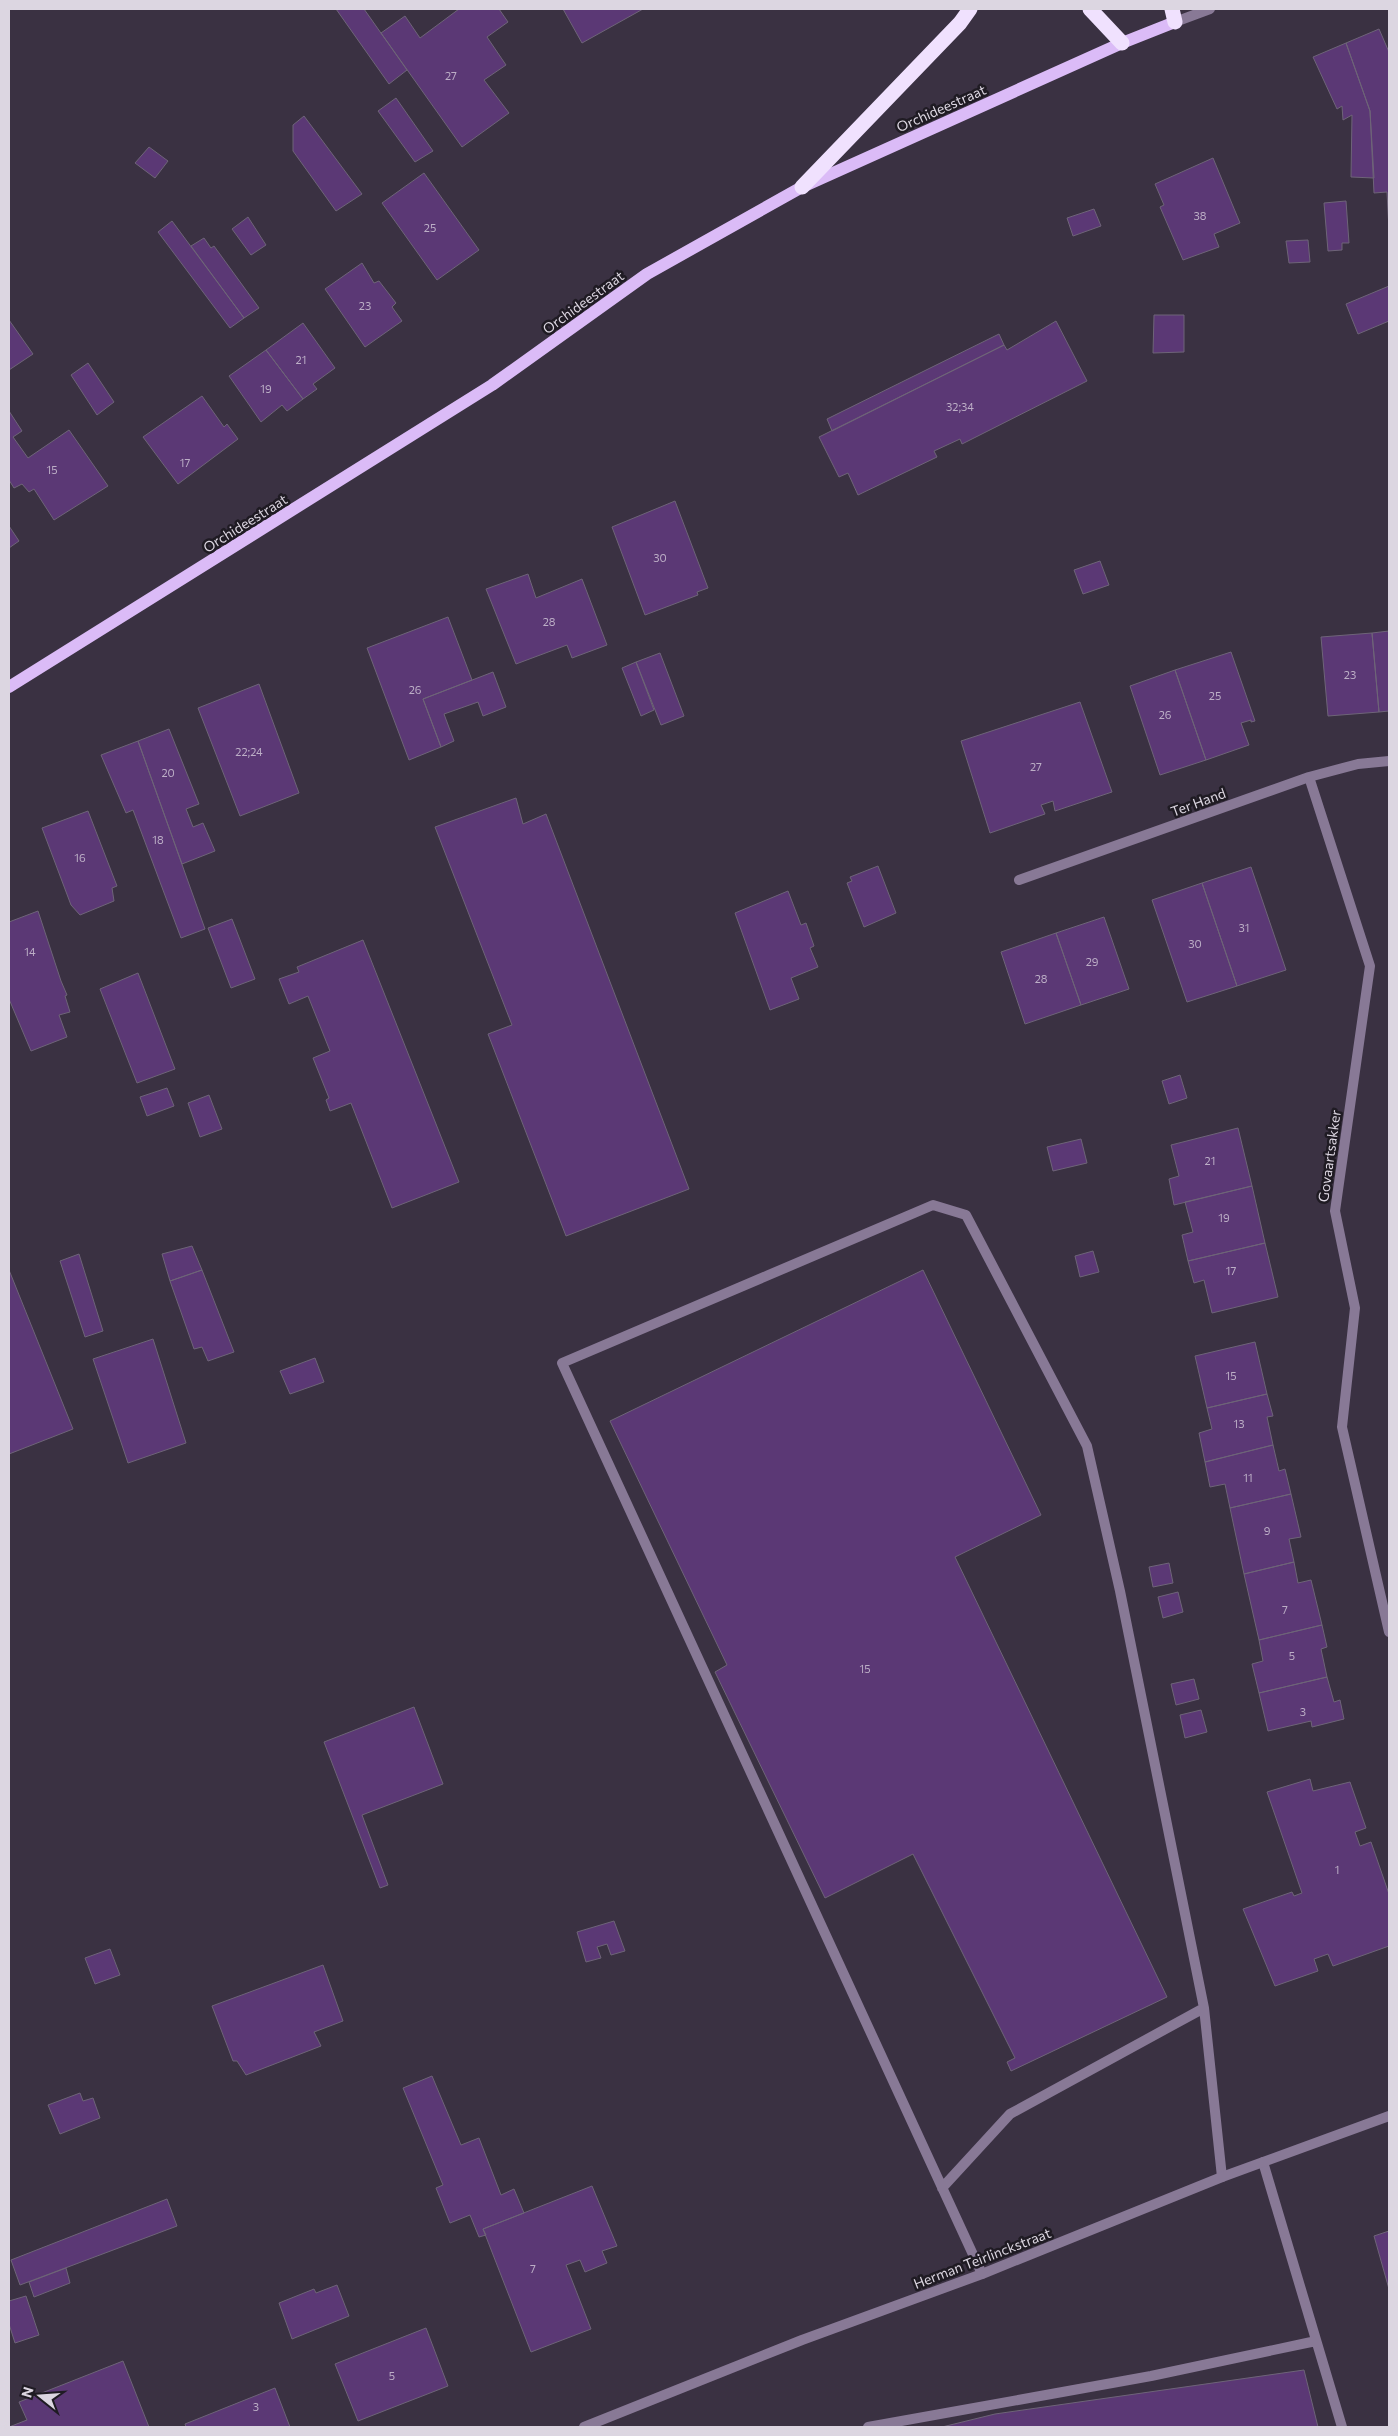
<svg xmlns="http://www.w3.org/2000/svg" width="1398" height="2436" font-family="Commissioner,sans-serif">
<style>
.building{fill:#5b3875;stroke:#6e6478}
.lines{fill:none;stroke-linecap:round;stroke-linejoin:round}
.service{stroke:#887996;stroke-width:10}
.minor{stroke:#887996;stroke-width:10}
.tertiary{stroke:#887996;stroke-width:10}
.primary{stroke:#dbbbf7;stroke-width:12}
.motorway{stroke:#f0e1fe;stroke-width:15}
.labels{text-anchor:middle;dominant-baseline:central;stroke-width:5;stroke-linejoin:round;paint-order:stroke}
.number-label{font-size:11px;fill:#bcaec6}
.street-label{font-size:14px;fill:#dcd6e1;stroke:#1f1b23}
</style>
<rect width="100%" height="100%" fill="#3a3142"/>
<!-- building -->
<path class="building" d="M336,9H364L407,70L389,84Z
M459,9H499L508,22L487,37L506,65L484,80L509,113L462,147L381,33L405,16L420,38Z
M563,9H643L582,43Z
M1379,29L1389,52V229L1387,192L1374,193L1370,111L1346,43Z
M1346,43L1370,111L1374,178L1351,177L1352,115L1343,120L1342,106L1337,109L1313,57Z
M396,98L433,151L415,162L378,111Z
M304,116L362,194L336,211L293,151V125Z
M149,147L168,161L155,178L135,163Z
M1213,158L1240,223L1214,234L1219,247L1183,260L1160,207L1164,205L1155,184Z
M424,173L479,250L437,280L382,203Z
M1346,201L1349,243H1342V250L1328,251L1324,203Z
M1094,209L1101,226L1073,236L1067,218Z
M248,217L266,245L251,255L232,229Z
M172,221L244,318L230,328L158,232Z
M204,238L211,248L214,246L259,308L244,318L191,246Z
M1308,240L1310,262L1289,263L1286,241Z
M362,263L374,283L379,281L396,303L392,307L402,321L365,347L325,289Z
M1389,286V321L1358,334L1346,304Z
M1154,315H1184V352L1153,353Z
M9,320L33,354L9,370Z
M1056,321L1087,381L962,444L960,439L934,451L937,457L858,495L848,473L839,477L819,437L1004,345L1007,350Z
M303,323L335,368L313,384L317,389L303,399L266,350Z
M999,334L1004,345L832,431L827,419Z
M266,350L303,399L287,411L282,405L261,422L229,376Z
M88,363L114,402L97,415L71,375Z
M202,396L224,427L227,424L238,439L178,484L143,437Z
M9,411L22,431L13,437L28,458L69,430L108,486L54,520L34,489L29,492L22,484L14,488L9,480Z
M675,501L708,588L697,592L698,595L645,615L612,527Z
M9,526L19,541L9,548Z
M1100,561L1109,585L1083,594L1074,570Z
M528,574L536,598L582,579L607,645L572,658L567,645L516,664L486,589Z
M448,617L472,680L423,699L441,747L409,760L367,648Z
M1389,631V711L1379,712L1372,633Z
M1372,633L1379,712L1328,716L1321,637Z
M1231,652L1255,721L1251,722V720L1241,723L1249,745L1206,760L1175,670Z
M660,653L684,716L661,725L636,662Z
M636,662L654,710L641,716L622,668Z
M1175,670L1206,760L1160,775L1130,686Z
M493,672L506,707L483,716L478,702L444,714L454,741L441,747L423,699Z
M259,684L299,793L240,816L198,708Z
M1080,702L1112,792L1055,811L1053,801L1041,805L1045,814L990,833L961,741Z
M169,729L199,804L186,809L193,827L203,823L215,851L182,864L138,741Z
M138,741L205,929L181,938L133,810L126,813L101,755Z
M516,798L523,824L546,814L689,1189L566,1236L488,1034L512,1025L435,827Z
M88,811L117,886L112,888L114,901L80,915L71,905L42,828Z
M878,866L896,913L864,927L847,883L852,881L850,877Z
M1251,867L1286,970L1237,986L1202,883Z
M1202,883L1237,986L1187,1002L1152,900Z
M788,891L801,925L806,923L814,946L810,948L818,967L791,978L799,999L770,1010L735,913Z
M38,911L61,981L67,995L65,996L70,1012L59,1015L67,1037L31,1051L9,999V922Z
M1104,917L1129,989L1081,1005L1056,933Z
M232,919L255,979L231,988L208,928Z
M1056,933L1081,1005L1025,1024L1001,952Z
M363,940L459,1182L392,1208L351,1103L330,1111L326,1100L329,1098L313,1058L330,1051L308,996L289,1004L279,979L299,972L297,967Z
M138,973L175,1069L137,1083L100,989Z
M1180,1075L1187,1098L1169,1104L1162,1081Z
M167,1088L174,1106L147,1116L140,1097Z
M209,1095L222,1129L200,1137L188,1103Z
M1238,1128L1252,1186L1174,1205L1169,1179L1179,1176L1171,1145Z
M1081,1139L1087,1163L1053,1171L1047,1147Z
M1252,1186L1265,1243L1188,1261L1182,1235L1193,1232L1185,1202Z
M1265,1243L1278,1297L1212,1313L1204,1280L1194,1283L1188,1261Z
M192,1246L202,1270L170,1281L162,1254Z
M1093,1251L1099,1272L1080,1277L1075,1256Z
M79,1254L103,1331L85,1337L60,1261Z
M9,1270L73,1429L9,1454Z
M202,1270L234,1352L208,1361L202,1347L194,1349L170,1281Z
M923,1270L1041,1515L955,1557L1167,1997L1011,2071L1007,2062L1015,2058L913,1854L825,1898L715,1672L727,1665L610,1421Z
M153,1339L186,1443L128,1463L93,1359Z
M1255,1342L1267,1394L1207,1408L1195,1356Z
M315,1358L324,1382L290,1394L280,1371Z
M1267,1394L1273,1416L1267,1417L1273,1445L1205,1462L1199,1433L1212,1429L1207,1408Z
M1273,1445L1279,1471L1285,1469L1291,1494L1230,1508L1225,1484L1210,1487L1205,1462Z
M1291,1494L1301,1537L1289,1539L1294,1562L1244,1574L1230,1508Z
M1294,1562L1298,1583L1311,1580L1322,1625L1259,1640L1244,1574Z
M1169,1563L1173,1583L1153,1587L1149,1567Z
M1178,1592L1183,1612L1163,1618L1158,1597Z
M1322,1625L1327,1647L1321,1649L1327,1677L1259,1693L1252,1664L1263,1661L1259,1640Z
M1327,1677L1334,1702L1340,1700L1344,1719L1312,1727L1311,1721L1268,1731L1259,1693Z
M1194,1679L1199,1699L1176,1705L1171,1684Z
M414,1707L443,1784L362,1815L388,1885L380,1888L324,1742Z
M1201,1710L1207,1732L1185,1738L1180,1715Z
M1310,1779L1313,1791L1350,1782L1366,1828L1355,1832L1360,1846L1371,1842L1389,1894V1946L1333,1966L1328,1954L1314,1959L1318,1971L1275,1986L1243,1909L1292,1892L1294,1896L1302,1893L1267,1792Z
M614,1921L625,1951L611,1955L607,1944L597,1947L601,1958L586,1962L577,1932Z
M110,1949L120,1975L95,1984L85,1958Z
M323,1965L343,2021L314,2032L321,2046L246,2075L237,2061H233L212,2006Z
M432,2076L461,2145L479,2138L501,2195L514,2189L524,2213L483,2229L486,2235L479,2237L470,2215L450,2223L436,2188L443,2185L403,2088Z
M80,2093L83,2101L93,2098L100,2118L60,2134L48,2105Z
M592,2186L617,2246L602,2251L607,2263L585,2272L580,2260L566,2265L591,2329L531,2352L483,2229Z
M167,2199L177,2226L20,2285L11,2260Z
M1389,2231V2289L1374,2236Z
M66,2268L70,2283L34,2297L29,2282Z
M337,2285L349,2316L292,2339L279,2303L314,2289L316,2293Z
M26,2296L39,2335L15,2343L9,2324V2301Z
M426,2328L448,2386L358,2421L335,2364Z
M123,2361L149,2427H9L27,2420L19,2402Z
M1304,2370L1318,2427H942L995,2414Z
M275,2388L290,2427H186L185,2424Z"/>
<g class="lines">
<!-- service -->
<path class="service" d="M1263,2162L1342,2427
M942,2188L1010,2114L1204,2008
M982,2274L562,1363L933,1205L966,1215L1087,1446L1120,1591L1204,2008L1222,2177
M868,2427L1151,2376L1316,2341"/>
<!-- minor -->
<path class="minor" d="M1309,777L1370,966L1335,1211L1355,1308L1342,1427L1389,1632
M1019,880L1309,777L1358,764L1389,761
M584,2427L802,2340L982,2274L1222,2177L1389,2116"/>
<!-- tertiary -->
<path class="tertiary" d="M1175,22L1210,9"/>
<!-- primary -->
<path class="primary" d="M9,687L492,385L647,274L802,187L1122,43L1175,22"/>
<!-- motorway -->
<path class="motorway" d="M1090,9L1122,43
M1172,9L1175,22
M802,187L960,23L970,9"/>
</g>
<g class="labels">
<!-- number labels -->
<g class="number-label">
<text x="451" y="75">27</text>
<text x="1200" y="215">38</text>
<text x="430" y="227">25</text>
<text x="365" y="305">23</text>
<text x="301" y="359">21</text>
<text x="266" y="388">19</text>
<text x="960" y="406">32;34</text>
<text x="185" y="462">17</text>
<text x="52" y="469">15</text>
<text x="660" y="557">30</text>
<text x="549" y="621">28</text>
<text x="1350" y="674">23</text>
<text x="415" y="689">26</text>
<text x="1215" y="695">25</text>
<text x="1165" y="714">26</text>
<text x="249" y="751">22;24</text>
<text x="1036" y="766">27</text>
<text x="168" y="772">20</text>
<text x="158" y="839">18</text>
<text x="80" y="857">16</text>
<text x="1244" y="927">31</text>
<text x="1195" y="943">30</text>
<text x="30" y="951">14</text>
<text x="1092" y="961">29</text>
<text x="1041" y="978">28</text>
<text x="1210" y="1160">21</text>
<text x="1224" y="1217">19</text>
<text x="1231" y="1270">17</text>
<text x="1231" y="1375">15</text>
<text x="1239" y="1423">13</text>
<text x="1248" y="1477">11</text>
<text x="1267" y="1530">9</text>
<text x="1285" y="1609">7</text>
<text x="1292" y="1655">5</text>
<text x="865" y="1668">15</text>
<text x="1303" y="1711">3</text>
<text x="1337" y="1869">1</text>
<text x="533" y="2268">7</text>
<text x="392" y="2375">5</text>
<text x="256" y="2406">3</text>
</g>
<!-- street labels -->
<g class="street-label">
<text transform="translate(941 108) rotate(-24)">Orchideestraat</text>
<text transform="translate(583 302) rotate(-36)">Orchideestraat</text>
<text transform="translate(245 523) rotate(-32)">Orchideestraat</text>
<text transform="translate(1198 802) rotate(-20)">Ter Hand</text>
<text transform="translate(1329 1156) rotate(-82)">Govaartsakker</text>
<text transform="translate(982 2258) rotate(-21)">Herman Teirlinckstraat</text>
</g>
</g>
<!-- border -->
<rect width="1398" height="2436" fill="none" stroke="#dcd6e1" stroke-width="20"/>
<!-- north arrow -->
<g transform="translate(40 2396) rotate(287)" stroke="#1f1b23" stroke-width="4" paint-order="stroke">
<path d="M0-4L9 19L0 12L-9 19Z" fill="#dcd6e1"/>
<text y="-8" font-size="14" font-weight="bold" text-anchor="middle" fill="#dcd6e1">N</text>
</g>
</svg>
